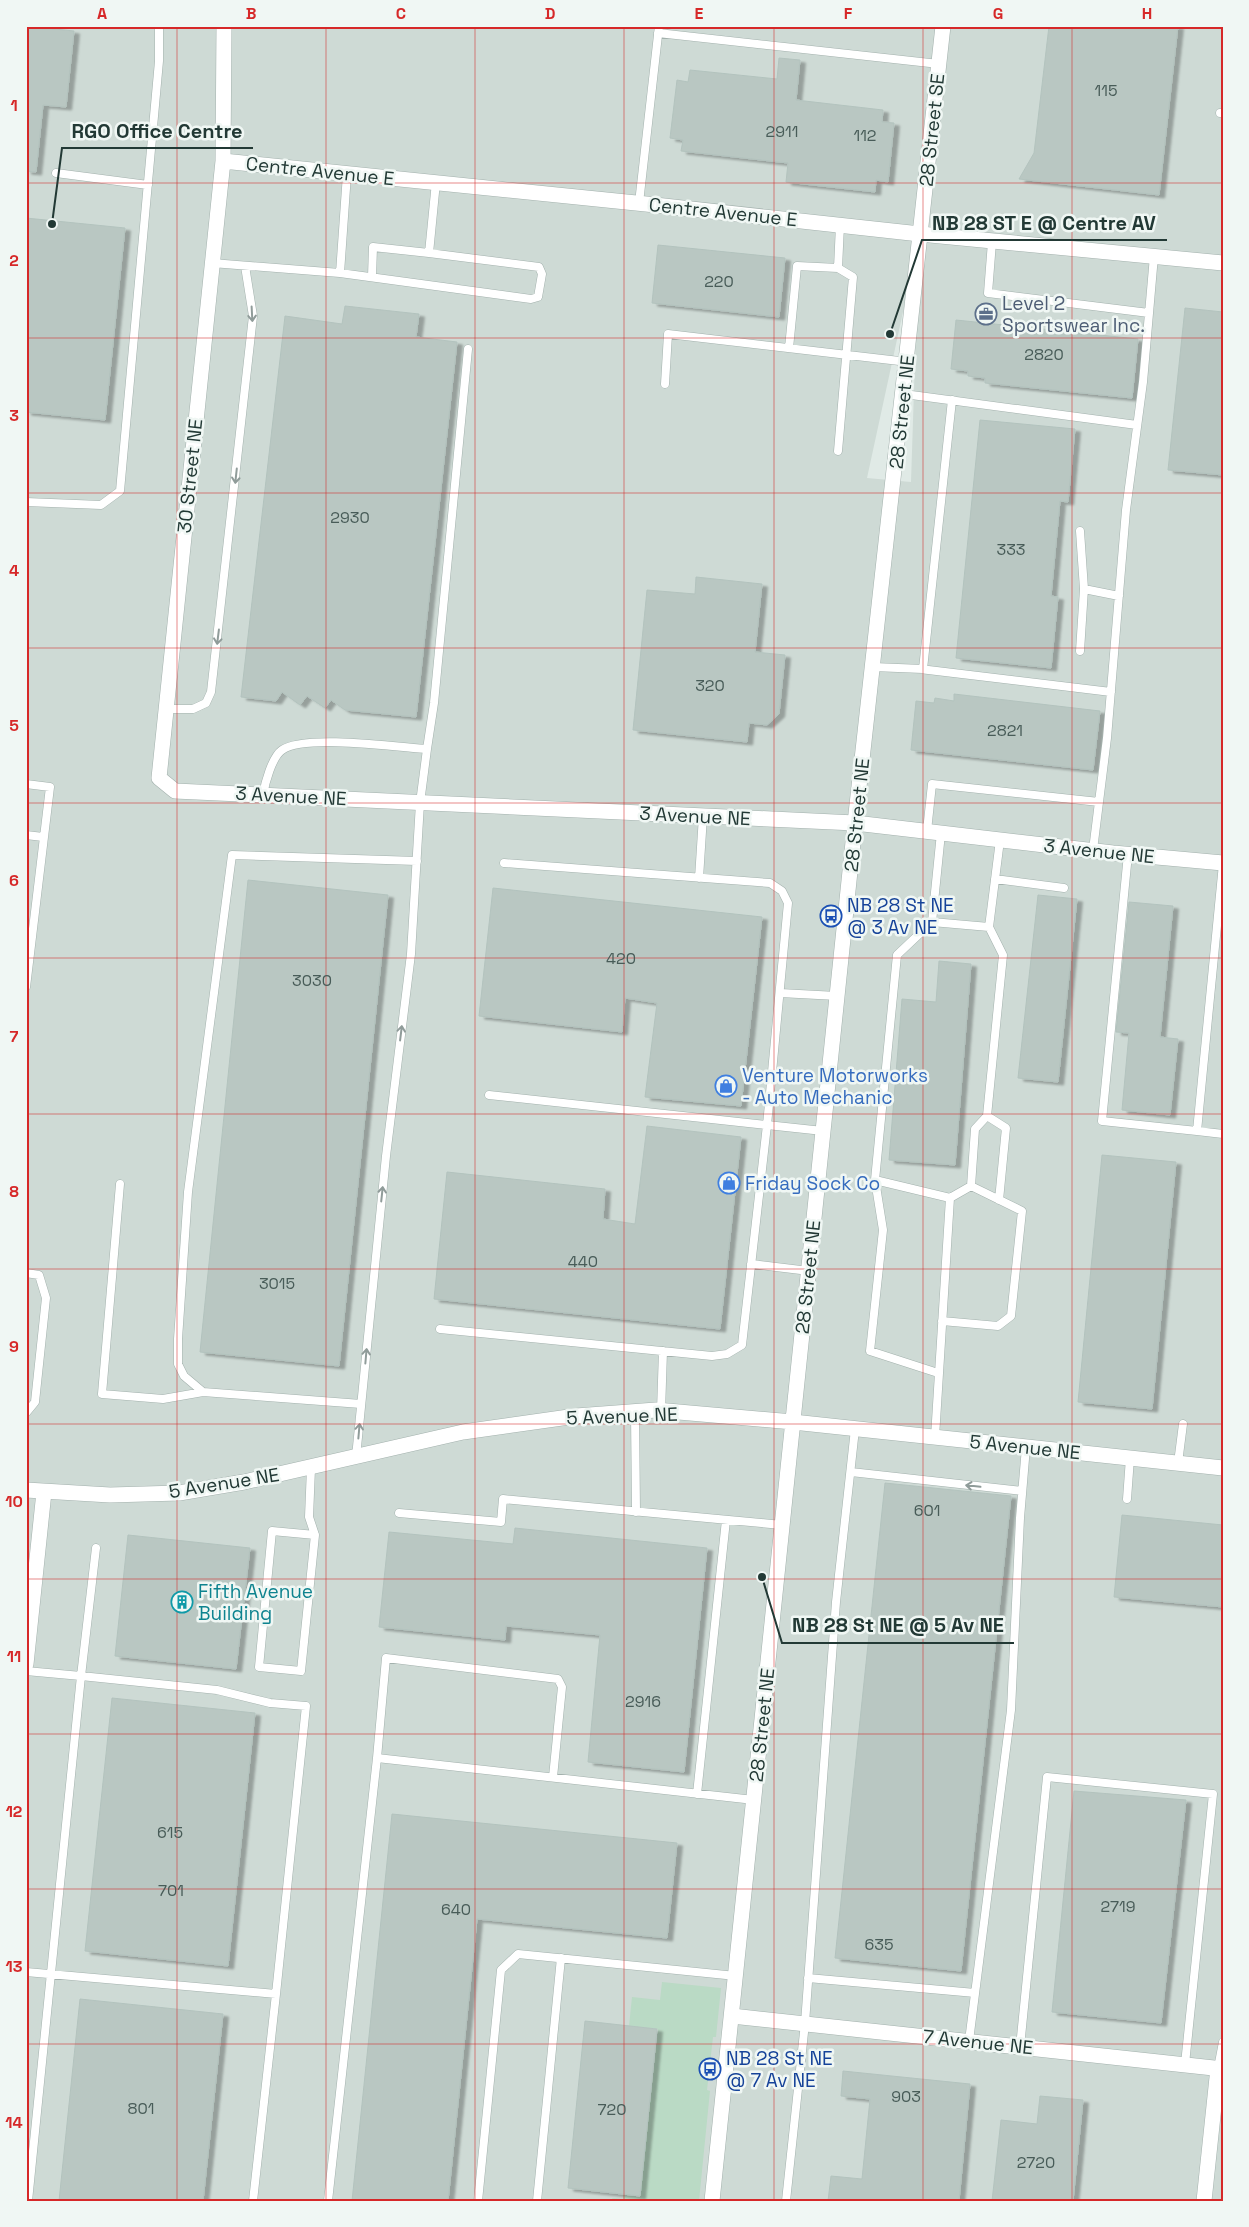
<svg xmlns="http://www.w3.org/2000/svg" width="1249" height="2227" font-family="'Space Grotesk',sans-serif">
<style>
.built{fill:#cedad5;fill-rule:evenodd}
.green{fill:#badac5}
.building{fill:#b9c7c2;stroke:#b3c3be;filter:url(#shadow)}
.lines{fill:none;stroke-linecap:round;stroke-linejoin:round}
.service-casing{stroke:#a3b1ad;stroke-width:9}
.minor-casing{stroke:#a3b1ad;stroke-width:16}
.tertiary-casing{stroke:#a3b1ad;stroke-width:16}
.service{stroke:#fff;stroke-width:8}
.minor{stroke:#fff;stroke-width:15}
.tertiary{stroke:#fff;stroke-width:15}
.oneway{stroke:#909c9a}
.grid{fill:none;stroke:#d62828;stroke-width:1;stroke-opacity:0.55}
.labels{text-anchor:middle;dominant-baseline:central;stroke-width:5;stroke-linejoin:round;paint-order:stroke}
.number-label{font-size:16px;fill:#485c58}
.street-label{font-size:19px;fill:#223935;stroke:#f0f7f4}
.service-label{font-size:19px;fill:#4e5e75;stroke:#f0f7f4;text-anchor:start}
.transit-label{font-size:19px;fill:#164399;stroke:#f0f7f4;text-anchor:start}
.shop-label{font-size:19px;fill:#366cbe;stroke:#f0f7f4;text-anchor:start}
.culture-label{font-size:19px;fill:#0d838f;stroke:#f0f7f4;text-anchor:start}
.leader{fill:none;stroke:#223935;stroke-width:2}
.callout-dot{fill:#223935;stroke:#f0f7f4;stroke-width:2}
.callout-label{font-size:20px;text-anchor:middle;font-weight:bold;fill:#223935;stroke:#f0f7f4;stroke-width:5;stroke-linejoin:round;paint-order:stroke}
.neatline{fill:none;stroke:#d62828;stroke-width:2}
.grid-label{font-size:16px;text-anchor:middle;font-weight:bold;fill:#d62828}
</style>
<defs>
<filter id="shadow"><feDropShadow dx="5.5" dy="3" stdDeviation="1" flood-color="#0004"/></filter>
</defs>
<rect width="100%" height="100%" fill="#e0eae6"/>
<!-- built -->
<path class="built" d="M26,26H1223V2201H26ZM919,238L911,482L867,478Z"/>
<!-- green -->
<path class="green" d="M662,1982L721,1988L716,2037H713L707,2090L710,2091L699,2201H614L612,2198L623,2199V2195L640,2197L658,2029L629,2026L632,1997L660,2000Z"/>
<!-- building -->
<path class="building" d="M26,26L74,31L66,107L43,105L36,172L26,171Z
M1049,26H1178L1159,195L1019,179L1034,153Z
M779,58L800,60L796,100L883,110L882,122L894,123L888,182L876,180L875,192L786,182L788,163L681,151L683,140L670,138L677,80L688,82L690,70L777,79Z
M26,218L125,228L105,420L26,412Z
M658,245L785,258L779,317L652,303Z
M345,306L419,314L416,337L457,342L416,717L345,710L331,700L325,708L307,696L300,705L282,692L276,701L241,697L285,316L342,324Z
M1185,308L1223,312V475L1168,470Z
M956,320L1138,339L1132,398L985,383V378L968,376V371L951,369Z
M980,420L1075,429L1068,502L1060,501L1051,596L1058,597L1051,668L956,658Z
M696,577L762,584L755,652L785,655L779,714L767,725L749,723L747,742L633,730L647,590L695,594Z
M954,694L1100,711L1093,770L911,750L916,701L934,703L935,698L954,701Z
M248,880L388,895L339,1366L200,1352Z
M493,888L762,917L741,1106L645,1097L657,1003L625,998L622,1032L479,1016Z
M1038,895L1077,899L1058,1082L1018,1078Z
M1129,902L1173,906L1160,1037L1178,1039L1170,1115L1122,1110L1129,1033L1116,1032Z
M939,961L971,964L955,1165L889,1160L902,999L936,1002Z
M647,1126L741,1137L720,1329L434,1299L447,1172L605,1189L603,1219L635,1224Z
M1102,1155L1176,1162L1152,1409L1078,1402Z
M885,1483L1011,1496L961,1971L835,1958Z
M1122,1515L1223,1525V1607L1114,1597Z
M515,1528L707,1548L684,1772L588,1762L600,1635L506,1626L505,1640L379,1627L389,1532L513,1544Z
M128,1535L250,1548L236,1669L115,1656Z
M112,1698L255,1713L228,1966L85,1951Z
M1074,1791L1186,1800L1161,2023L1052,2012Z
M392,1814L677,1843L667,1938L477,1919L448,2201H352Z
M80,1999L223,2014L203,2201H59Z
M585,2021L657,2029L640,2196L568,2188Z
M843,2071L970,2084L959,2201H828L831,2176L862,2179L870,2099L841,2096Z
M1040,2096L1083,2100L1073,2201H992L1001,2120L1037,2124Z"/>
<g class="lines">
<!-- service casing -->
<g class="service-casing">
<path id="service" d="M658,33L939,64
M1220,113H1223
M56,173L148,185
M347,174L340,273L531,299L538,297L542,274L539,267L429,253L436,182
M639,203L659,26
M992,242L988,293L1149,313
M212,263L340,273
M838,268L840,225
M372,277L373,247L429,253
M789,348L797,266L838,268L853,277L838,451
M665,384L668,334L908,362
M904,394L1137,425
M26,502L101,505L120,491L159,61V26
M1080,531L1084,589
M1080,651L1084,589L1119,596
M873,667L923,669L952,400
M920,669L1111,692
M166,709H193L206,703L211,692L253,316L245,266
M427,749L434,703L468,349
M26,784L50,787L26,987
M263,795C265,783 272,757 282,750C304,734 398,747 427,749L420,803L411,954L386,1156L356,1457
M927,831L932,784L1099,802
M941,833L932,922L989,927L1000,840
M26,835L43,837
M1093,850L1107,738L1126,510L1143,382L1154,256
M1128,854L1102,1121L1197,1131
M1223,864L1197,1131L1223,1134
M699,878L703,816
M995,879L1064,888
M932,922L897,955L875,1180L883,1230L870,1351L938,1373
M780,993L837,996
M489,1095L767,1125L788,903L782,891L770,883L504,863
M987,1116L1006,1128L999,1200
M875,1180L950,1198
M120,1184L102,1394L163,1399L203,1392L361,1404
M751,1264L809,1271
M26,1273L39,1275L46,1298L35,1402L26,1413
M942,1321L998,1326L1011,1316L1022,1211L971,1186
M440,1329L712,1356L727,1354L742,1345L767,1125L823,1131
M203,1392L184,1376L178,1364V1339L188,1192L232,855L417,861
M661,1411L663,1351
M635,1412L636,1512
M935,1437L950,1198L971,1186L975,1129L987,1116L1003,955L989,927
M1178,1463L1183,1424
M311,1468L309,1517L315,1535L301,1671L259,1667L272,1531L315,1535
M851,1472L1022,1491
M1127,1499L1130,1458
M399,1513L501,1522L503,1499L782,1525
M26,1671L81,1676L96,1548
M553,1777L562,1687L558,1679L386,1658L377,1758L754,1800
M697,1794L726,1520
M26,1972L276,1994L253,2201
M808,1978L975,1993
M969,2041L1011,1710L1020,1518L1026,1447
M1020,2047L1047,1777L1213,1794L1185,2064
M1218,2068L1223,2042
M28,2201L81,1676L217,1690L270,1703L306,1706L276,1994
M328,2201L377,1758
M478,2201L501,1970L518,1954L736,1976
M537,2201L561,1958
M786,2201L805,2023L836,1602L855,1429"/>
</g>
<!-- minor casing -->
<g class="minor-casing">
<path id="minor" d="M224,26L223,161L159,778L175,791L855,823L1113,853L1223,863
M223,161L646,204L920,234
M793,1422L1223,1468
M26,1664L44,1492
M732,2016L1223,2069
M1204,2201L1218,2068"/>
</g>
<!-- tertiary casing -->
<g class="tertiary-casing">
<path id="tertiary" d="M920,234L1223,263
M26,1490L110,1495L179,1493L244,1482L463,1432L576,1416L656,1410L793,1422
M712,2201L855,823L943,26"/>
</g>
<!-- service -->
<use href="#service" class="service"/>
<!-- minor -->
<use href="#minor" class="minor"/>
<!-- tertiary -->
<use href="#tertiary" class="tertiary"/>
</g>
<!-- one-way arrows -->
<defs><path id="oneway-shaft" d="M-6 0H5M1.5-3L5.5 0L1.5 3" fill="none" stroke-width="1.6" stroke-linecap="round" stroke-linejoin="round" transform="scale(1.25)"/></defs>
<g class="oneway">
<use href="#oneway-shaft" transform="translate(252 314) rotate(87)"/>
<use href="#oneway-shaft" transform="translate(236 476) rotate(96)"/>
<use href="#oneway-shaft" transform="translate(218 637) rotate(97)"/>
<use href="#oneway-shaft" transform="translate(401 1033) rotate(-83)"/>
<use href="#oneway-shaft" transform="translate(382 1194) rotate(-84)"/>
<use href="#oneway-shaft" transform="translate(366 1356) rotate(-85)"/>
<use href="#oneway-shaft" transform="translate(359 1431) rotate(-85)"/>
<use href="#oneway-shaft" transform="translate(973 1486) rotate(-174)"/>
</g>
<!-- grid -->
<path class="grid" d="M177,26V2201M326,26V2201M475,26V2201M624,26V2201M774,26V2201M923,26V2201M1072,26V2201M26,183H1223M26,338H1223M26,493H1223M26,648H1223M26,803H1223M26,958H1223M26,1114H1223M26,1269H1223M26,1424H1223M26,1579H1223M26,1734H1223M26,1889H1223M26,2044H1223"/>
<!-- icons -->
<defs>
<g id="office-ring" transform="scale(1.125)"><circle r="9.5" fill="#f0f7f4" stroke="#5c6f8a" stroke-width="1.5"/><path d="M-6-3h4V-5.5h4V-3h4V5H-6ZM-1-4.5V-3h2v-1.5ZM-6 0V1H6V0Z" fill="#5c6f8a"/></g>
<g id="bus-ring" transform="scale(1.125)"><circle r="9.5" fill="#f0f7f4" stroke="#1a4fb4" stroke-width="1.5"/><path d="M-5-6H5V4H4V6H2V4H-2V6H-4V4H-5ZM-3.5-4V0h7V-4ZM-3.5 1.2v1.5H-2V1.2ZM2 1.2v1.5H3.5V1.2Z" fill="#1a4fb4"/></g>
<g id="shop-ring" transform="scale(1.125)"><circle r="9.5" fill="#f0f7f4" stroke="#3f7fe0" stroke-width="1.5"/><path d="M-5-2.5h2.3a2.7 3.5 0 0 1 5.4 0H5L5.5 6h-11ZM-1.5-2.5h3a1.5 2.3 0 0 0-3 0Z" fill="#3f7fe0"/></g>
<g id="building-ring" transform="scale(1.125)"><circle r="9.5" fill="#f0f7f4" stroke="#0f9aa8" stroke-width="1.5"/><path d="M-4-6H4V6H1V3H-1V6H-4ZM-2.5-4.3h1.7v1.8h-1.7ZM.8-4.3h1.7v1.8H.8ZM-2.5-1h1.7V.8h-1.7ZM.8-1h1.7V.8H.8Z" fill="#0f9aa8"/></g>
</defs>
<g fill-rule="evenodd">
<use href="#office-ring" x="986" y="314"/>
<use href="#bus-ring" x="831" y="916"/>
<use href="#shop-ring" x="726" y="1086"/>
<use href="#shop-ring" x="729" y="1183"/>
<use href="#building-ring" x="182" y="1602"/>
<use href="#bus-ring" x="710" y="2069"/>
</g>
<g class="labels">
<!-- number labels -->
<g class="number-label">
<text x="1106" y="90">115</text>
<text x="782" y="131">2911</text>
<text x="865" y="135">112</text>
<text x="719" y="281">220</text>
<text x="1044" y="354">2820</text>
<text x="350" y="517">2930</text>
<text x="1011" y="549">333</text>
<text x="710" y="685">320</text>
<text x="1005" y="730">2821</text>
<text x="621" y="958">420</text>
<text x="312" y="980">3030</text>
<text x="583" y="1261">440</text>
<text x="277" y="1283">3015</text>
<text x="927" y="1510">601</text>
<text x="643" y="1701">2916</text>
<text x="170" y="1832">615</text>
<text x="171" y="1890">701</text>
<text x="1118" y="1906">2719</text>
<text x="456" y="1909">640</text>
<text x="879" y="1944">635</text>
<text x="906" y="2096">903</text>
<text x="141" y="2108">801</text>
<text x="612" y="2109">720</text>
<text x="1036" y="2162">2720</text>
</g>
<!-- street labels -->
<g class="street-label">
<text transform="translate(932 130) rotate(-84)">28 Street SE</text>
<text transform="translate(320 171) rotate(6)">Centre Avenue E</text>
<text transform="translate(723 212) rotate(6)">Centre Avenue E</text>
<text transform="translate(902 412) rotate(-84)">28 Street NE</text>
<text transform="translate(190 476) rotate(-84)">30 Street NE</text>
<text transform="translate(291 796) rotate(3)">3 Avenue NE</text>
<text transform="translate(857 815) rotate(-84)">28 Street NE</text>
<text transform="translate(695 816) rotate(3)">3 Avenue NE</text>
<text transform="translate(1099 851) rotate(6)">3 Avenue NE</text>
<text transform="translate(808 1277) rotate(-84)">28 Street NE</text>
<text transform="translate(622 1416) rotate(-2)">5 Avenue NE</text>
<text transform="translate(1025 1447) rotate(6)">5 Avenue NE</text>
<text transform="translate(224 1483) rotate(-9)">5 Avenue NE</text>
<text transform="translate(762 1725) rotate(-84)">28 Street NE</text>
<text transform="translate(978 2042) rotate(6)">7 Avenue NE</text>
</g>
<!-- service labels -->
<g class="service-label">
<text x="1002" y="303">Level 2<tspan x="1002" dy="22">Sportswear Inc.</tspan></text>
</g>
<!-- transit labels -->
<g class="transit-label">
<text x="847" y="905">NB 28 St NE<tspan x="847" dy="22">@ 3 Av NE</tspan></text>
<text x="726" y="2058">NB 28 St NE<tspan x="726" dy="22">@ 7 Av NE</tspan></text>
</g>
<!-- shop labels -->
<g class="shop-label">
<text x="742" y="1075">Venture Motorworks<tspan x="742" dy="22">- Auto Mechanic</tspan></text>
<text x="745" y="1183">Friday Sock Co</text>
</g>
<!-- culture labels -->
<g class="culture-label">
<text x="198" y="1591">Fifth Avenue<tspan x="198" dy="22">Building</tspan></text>
</g>
</g>
<!-- callouts -->
<path class="leader" d="M52 224L62 148H253M890 334L922 240H1167M762 1577L782 1643H1014"/>
<g class="callout-dot">
<circle cx="52" cy="224" r="5"/>
<circle cx="890" cy="334" r="5"/>
<circle cx="762" cy="1577" r="5"/>
</g>
<g class="callout-label">
<text x="157" y="138">RGO Office Centre</text>
<text x="1044" y="230">NB 28 ST E @ Centre AV</text>
<text x="898" y="1632">NB 28 St NE @ 5 Av NE</text>
</g>
<!-- border -->
<rect width="1249" height="2227" fill="none" stroke="#f0f7f4" stroke-width="55"/>
<rect x="28" y="28" width="1194" height="2172" class="neatline"/>
<g class="grid-label">
<text x="102" y="19">A</text>
<text x="251" y="19">B</text>
<text x="401" y="19">C</text>
<text x="550" y="19">D</text>
<text x="699" y="19">E</text>
<text x="848" y="19">F</text>
<text x="998" y="19">G</text>
<text x="1147" y="19">H</text>
<text x="14" y="111">1</text>
<text x="14" y="266">2</text>
<text x="14" y="421">3</text>
<text x="14" y="576">4</text>
<text x="14" y="731">5</text>
<text x="14" y="886">6</text>
<text x="14" y="1042">7</text>
<text x="14" y="1197">8</text>
<text x="14" y="1352">9</text>
<text x="14" y="1507">10</text>
<text x="14" y="1662">11</text>
<text x="14" y="1817">12</text>
<text x="14" y="1972">13</text>
<text x="14" y="2128">14</text>
</g>
</svg>
